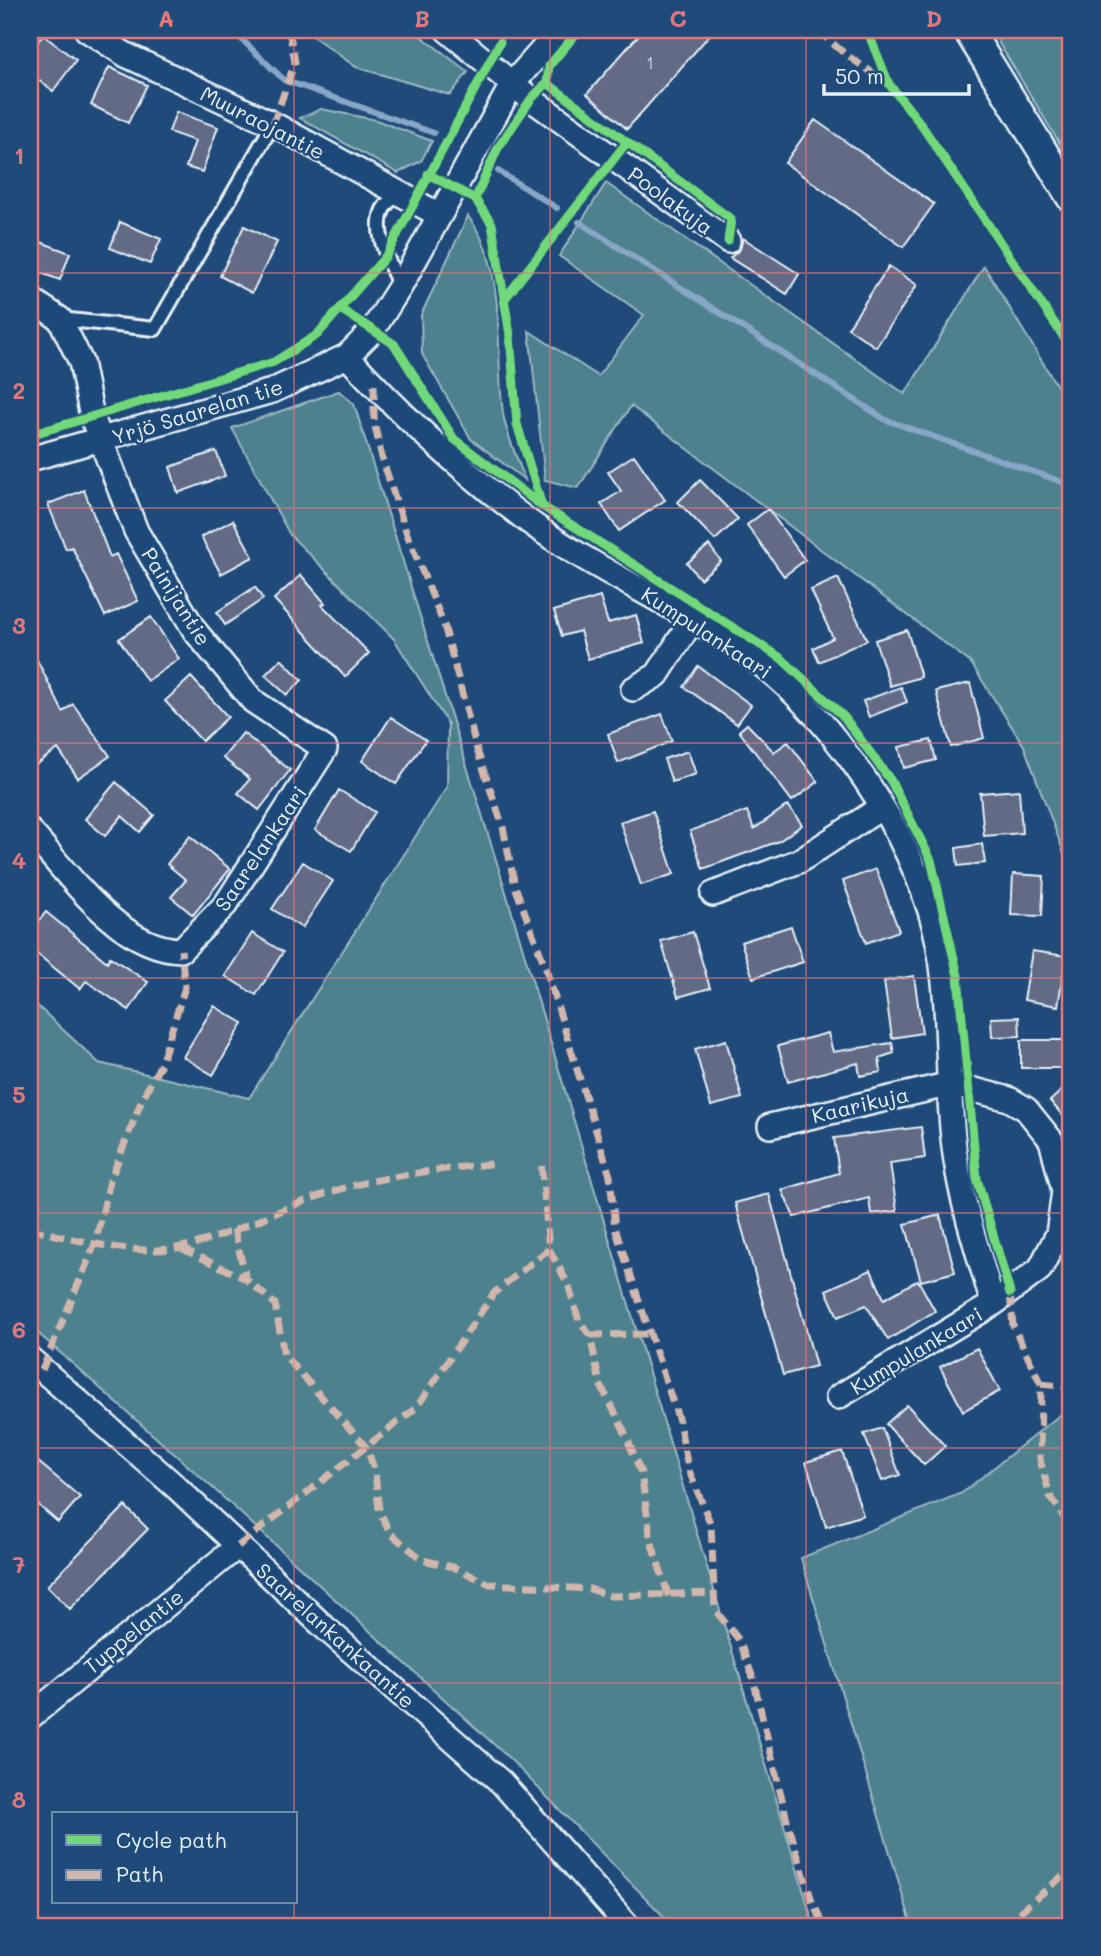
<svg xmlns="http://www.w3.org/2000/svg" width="1101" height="1956" font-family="Mali,sans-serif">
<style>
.green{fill:#4e818d;stroke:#9bb9c2;stroke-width:2}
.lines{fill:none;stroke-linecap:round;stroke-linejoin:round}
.stream{stroke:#88a7c6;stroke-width:6}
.building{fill:#626a85;stroke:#e8f1f8;stroke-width:2}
.service-casing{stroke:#e8f1f8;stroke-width:18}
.minor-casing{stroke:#e8f1f8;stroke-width:28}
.tertiary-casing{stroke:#e8f1f8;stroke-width:33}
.service{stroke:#1f4a7a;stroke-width:12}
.minor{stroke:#1f4a7a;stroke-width:23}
.tertiary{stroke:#1f4a7a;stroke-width:28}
.quiet{stroke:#d1b7ad;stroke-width:7;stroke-dasharray:14 7;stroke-linecap:butt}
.cycleway-casing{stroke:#1f4a7a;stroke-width:13}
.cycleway{stroke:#71d979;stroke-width:9}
.grid{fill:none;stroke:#dd787b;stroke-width:2;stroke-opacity:0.55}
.labels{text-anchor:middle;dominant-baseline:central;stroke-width:5;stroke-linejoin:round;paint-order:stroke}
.number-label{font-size:18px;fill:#c6cfdb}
.street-label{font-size:21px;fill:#e8f1f8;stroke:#1f4a7a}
.neatline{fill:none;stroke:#dd787b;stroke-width:2.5}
.grid-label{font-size:23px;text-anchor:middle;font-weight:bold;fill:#dd787b}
</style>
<rect width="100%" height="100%" fill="#1f4a7a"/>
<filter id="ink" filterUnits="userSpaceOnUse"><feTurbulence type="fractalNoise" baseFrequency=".0143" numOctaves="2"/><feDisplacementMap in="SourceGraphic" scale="14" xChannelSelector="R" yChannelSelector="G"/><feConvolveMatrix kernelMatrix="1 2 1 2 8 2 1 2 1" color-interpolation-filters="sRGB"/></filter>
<g filter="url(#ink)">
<!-- green -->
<path class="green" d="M304,30H413L468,72L450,95L356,67Z
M991,30H1071V162Z
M321,109L376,120L432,141L421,161L398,173L300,118Z
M606,183L905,394L984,266L1071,409V872L1024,746L971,663L631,406L578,488L545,480L529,331L598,376L644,315L559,256Z
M468,216C509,270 494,349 503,413C506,435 518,459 525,480L471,439L422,354L421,315Z
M339,391L354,404L502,879L814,1926H673L511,1760L214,1489L30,1326V999L99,1063L249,1098L447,787L448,724L394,639L290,535L232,428Z
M1071,1406V1926H912L801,1558L962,1493Z"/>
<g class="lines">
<!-- stream -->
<path class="stream" d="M232,30L284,80L434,133
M498,171L557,208
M579,222L886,420L1071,485"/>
</g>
<!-- building -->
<path class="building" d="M643,30H714L627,129L587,94Z
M43,35L76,60L53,91L30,74V52Z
M109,67L147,85L128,123L91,105Z
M176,112L218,127L202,172L186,167L195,141L169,132Z
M815,120L934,204L903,247L785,163Z
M120,222L161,239L150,264L110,248Z
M244,226L277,242L252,293L220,276Z
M30,238L70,253L60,280L30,269Z
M743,238L799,274L787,294L730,258L740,249Z
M889,266L917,285L876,347L848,328Z
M216,451L225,476L178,493L170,467Z
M634,455L665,500L619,531L601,504L621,491L608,472Z
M700,480L738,519L715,540L678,502Z
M84,490L110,557L116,554L138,601L105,616L72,547L66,549L48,504Z
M768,509L805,560L784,576L747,525Z
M233,520L253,557L221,574L201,537Z
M709,545L721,561L700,579L687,563Z
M301,575L325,603L322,605L369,653L345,677L274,599Z
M838,578L867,640L819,662L813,648L833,638L811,590Z
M255,587L263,599L225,625L217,612Z
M600,597L608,623L636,615L644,643L588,659L580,631L562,636L554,611Z
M151,617L179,659L147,681L119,639Z
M907,630L921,677L890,686L875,640Z
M30,646L63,712L73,704L110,756L78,778L58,749L30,769V735L38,729L30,712Z
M281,659L302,680L287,695L265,675Z
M698,666L751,705L737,724L684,687Z
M191,677L228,717L202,741L165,701Z
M970,683L984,738L951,747L936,691Z
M901,687L907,702L869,717L863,701Z
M662,714L672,741L618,763L608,734Z
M391,717L426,740L396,784L362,761Z
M747,724L774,752L788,742L818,782L792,801L739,731Z
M243,733L290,770L259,810L238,793L250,779L223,758Z
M931,740L936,760L904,768L899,747Z
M688,751L696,774L672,782L664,759Z
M116,782L154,815L140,832L122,816L105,836L85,819Z
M339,790L375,812L351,851L315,830Z
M1019,790L1022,833L984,836L980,793Z
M788,805L802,825L779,841L703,869L690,831L747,811L754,829Z
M653,811L674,874L641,885L620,822Z
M190,836L230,869L193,915L171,897L186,880L167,864Z
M982,844L985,863L958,866L956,848Z
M303,862L333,881L302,928L272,909Z
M876,869L899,931L866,943L843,881Z
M1013,874L1044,876L1042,916L1011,915Z
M46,912L107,962L110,957L148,982L129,1010L86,981L80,989L30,948V932Z
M791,926L803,962L753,978L741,942Z
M693,932L710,988L678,997L661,941Z
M252,933L283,952L256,995L225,976Z
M1032,951L1066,956L1058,1006L1024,1000Z
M914,976L922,1033L892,1038L884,981Z
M214,1006L243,1023L213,1075L183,1057Z
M1019,1017L1020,1036L992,1037L991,1018Z
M828,1033L833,1052L892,1043L894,1053L879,1058L881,1072L860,1076L858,1063L788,1082L778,1046Z
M726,1040L742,1098L711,1106L695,1049Z
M1021,1040H1065V1068H1021Z
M1071,1082V1125L1050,1101Z
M921,1127L925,1158L890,1163L897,1211L871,1214L869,1198L794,1217L782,1190L839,1173L834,1138Z
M769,1194L816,1366L783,1375L735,1203Z
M940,1215L955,1272L921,1281L905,1224Z
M871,1270L884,1299L918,1280L935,1311L888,1340L866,1305L838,1317L826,1290Z
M977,1348L1000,1391L963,1411L940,1367Z
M907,1405L945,1446L924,1465L886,1424Z
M882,1428L900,1475L882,1481L864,1434Z
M842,1451L863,1515L826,1527L806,1462Z
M30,1455L80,1497L58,1522L30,1498Z
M125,1506L148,1529L70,1609L47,1586Z"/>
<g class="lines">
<!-- service casing -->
<g class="service-casing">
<path id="service" d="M400,195C396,197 389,201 386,205C369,227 391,266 400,287
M60,319L155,329L273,124"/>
</g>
<!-- minor casing -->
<g class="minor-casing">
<path id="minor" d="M87,30L126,55L273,124L439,215
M447,30L531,99L728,241
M30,299L60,319L81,362L92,417L136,531L195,631L253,701L325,749L226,904L181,950C119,949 68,873 30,831
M347,356C402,416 463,472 528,521C592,568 667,601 733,644C820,700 899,813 930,911C955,989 943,1080 956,1161C963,1209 980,1257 993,1304L838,1397
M30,459L272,391L347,356L372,331L400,287L513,83L560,30
M633,689L657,675L692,621
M713,894L799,861L882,807
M770,1126L951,1084L1009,1099L1026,1109L1051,1140L1064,1191L1058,1234L1040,1269L993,1304
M30,1359L176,1487L323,1626L502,1783L628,1926
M30,1717L238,1546"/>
</g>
<!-- tertiary casing -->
<g class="tertiary-casing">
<path id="tertiary" d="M968,30L1071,197"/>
</g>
<!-- service -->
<use href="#service" class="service"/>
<!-- minor -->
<use href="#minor" class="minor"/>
<!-- tertiary -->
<use href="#tertiary" class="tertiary"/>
<!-- quiet -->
<path class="quiet" d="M817,30L845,54L886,82
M273,124L295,62L289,30
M374,385V422L382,458L407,534L444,625L477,750L503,827L515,886L546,969L610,1176L615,1228L679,1421L688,1468L711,1525L715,1610L739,1640L753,1678L787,1820L812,1901L824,1926
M30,1229C70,1238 113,1251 155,1250C204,1250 269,1213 316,1197C375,1176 436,1170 498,1163
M234,1229L246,1279
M181,1248L246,1279L275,1304L284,1355L367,1448L375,1472L379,1510L390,1533L423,1560L453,1567L490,1584L590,1589L611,1596L714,1593
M549,1249L568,1284L579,1321L590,1335L600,1384L623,1428L641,1473L651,1541L669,1597
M1010,1293L1013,1326L1041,1384L1040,1460L1050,1496L1071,1528
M590,1335L650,1334
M42,1370L95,1244L110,1181L143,1097L161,1064L185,987L181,950
M1041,1384L1071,1387
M238,1546L416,1408L494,1293L549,1249L541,1161
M1003,1926L1071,1869"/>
<!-- cycleway casing -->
<g class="cycleway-casing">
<path id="cycleway" d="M867,30L889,84L920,123L1071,348
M547,83L731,219L728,241
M428,174L475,199L492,224L510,335L517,424L542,506
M475,199L498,148L531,99L547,83L549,66L579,30
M504,300L627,142
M342,310L394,344L454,439L542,506L781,658L844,717L891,781L931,860L958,976L977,1179L1010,1293
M30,435L274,362L317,335L386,256L500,42"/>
</g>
<!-- cycleway -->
<use href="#cycleway" class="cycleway"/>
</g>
</g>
<!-- grid -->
<path class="grid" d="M294,30V1814M550,30V1926M806,30V1926M30,273H1071M30,508H1071M30,743H1071M30,978H1071M30,1213H1071M30,1448H1071M30,1683H1071M294,1902V1926"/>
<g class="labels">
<!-- number labels -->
<g class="number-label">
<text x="650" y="62">1</text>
</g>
<!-- street labels -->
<g class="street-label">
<text transform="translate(263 122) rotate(27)">Muuraojantie</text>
<text transform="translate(671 200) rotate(36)">Poolakuja</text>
<text transform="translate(197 411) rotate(-17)">Yrjö Saarelan tie</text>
<text transform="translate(177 596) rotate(58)">Painijantie</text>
<text transform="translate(707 632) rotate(33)">Kumpulankaari</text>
<text transform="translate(260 848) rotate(-56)">Saarelankaari</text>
<text transform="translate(860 1104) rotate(-13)">Kaarikuja</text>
<text transform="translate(916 1350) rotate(-31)">Kumpulankaari</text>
<text transform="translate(133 1631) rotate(-39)">Tuppelantie</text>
<text transform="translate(336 1635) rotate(42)">Saarelankankaantie</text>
</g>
</g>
<!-- margin -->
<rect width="1101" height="1956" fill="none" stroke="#1f4a7a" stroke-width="77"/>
<!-- legend -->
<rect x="52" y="1812" width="245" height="91" fill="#1f4a7a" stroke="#6f8dac" stroke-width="2"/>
<rect x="66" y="1835" width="35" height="10" fill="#71d979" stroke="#6f8dac" stroke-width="2"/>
<text x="116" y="1848" font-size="21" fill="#e8f1f8">Cycle path</text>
<rect x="66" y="1870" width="35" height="10" fill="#d1b7ad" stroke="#6f8dac" stroke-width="2"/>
<text x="116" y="1882" font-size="21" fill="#e8f1f8">Path</text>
<!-- scale -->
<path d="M824 84v10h145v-10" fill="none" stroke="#e8f1f8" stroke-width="3.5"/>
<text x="835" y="84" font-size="21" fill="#e8f1f8" stroke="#1f4a7a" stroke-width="5" paint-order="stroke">50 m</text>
<rect x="38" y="38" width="1024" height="1880" class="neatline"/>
<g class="grid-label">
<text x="166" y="27">A</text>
<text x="422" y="27">B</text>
<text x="678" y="27">C</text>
<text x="934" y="27">D</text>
<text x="19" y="164">1</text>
<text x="19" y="399">2</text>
<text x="19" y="634">3</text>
<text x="19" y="869">4</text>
<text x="19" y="1103">5</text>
<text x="19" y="1338">6</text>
<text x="19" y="1573">7</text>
<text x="19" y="1808">8</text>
</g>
</svg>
